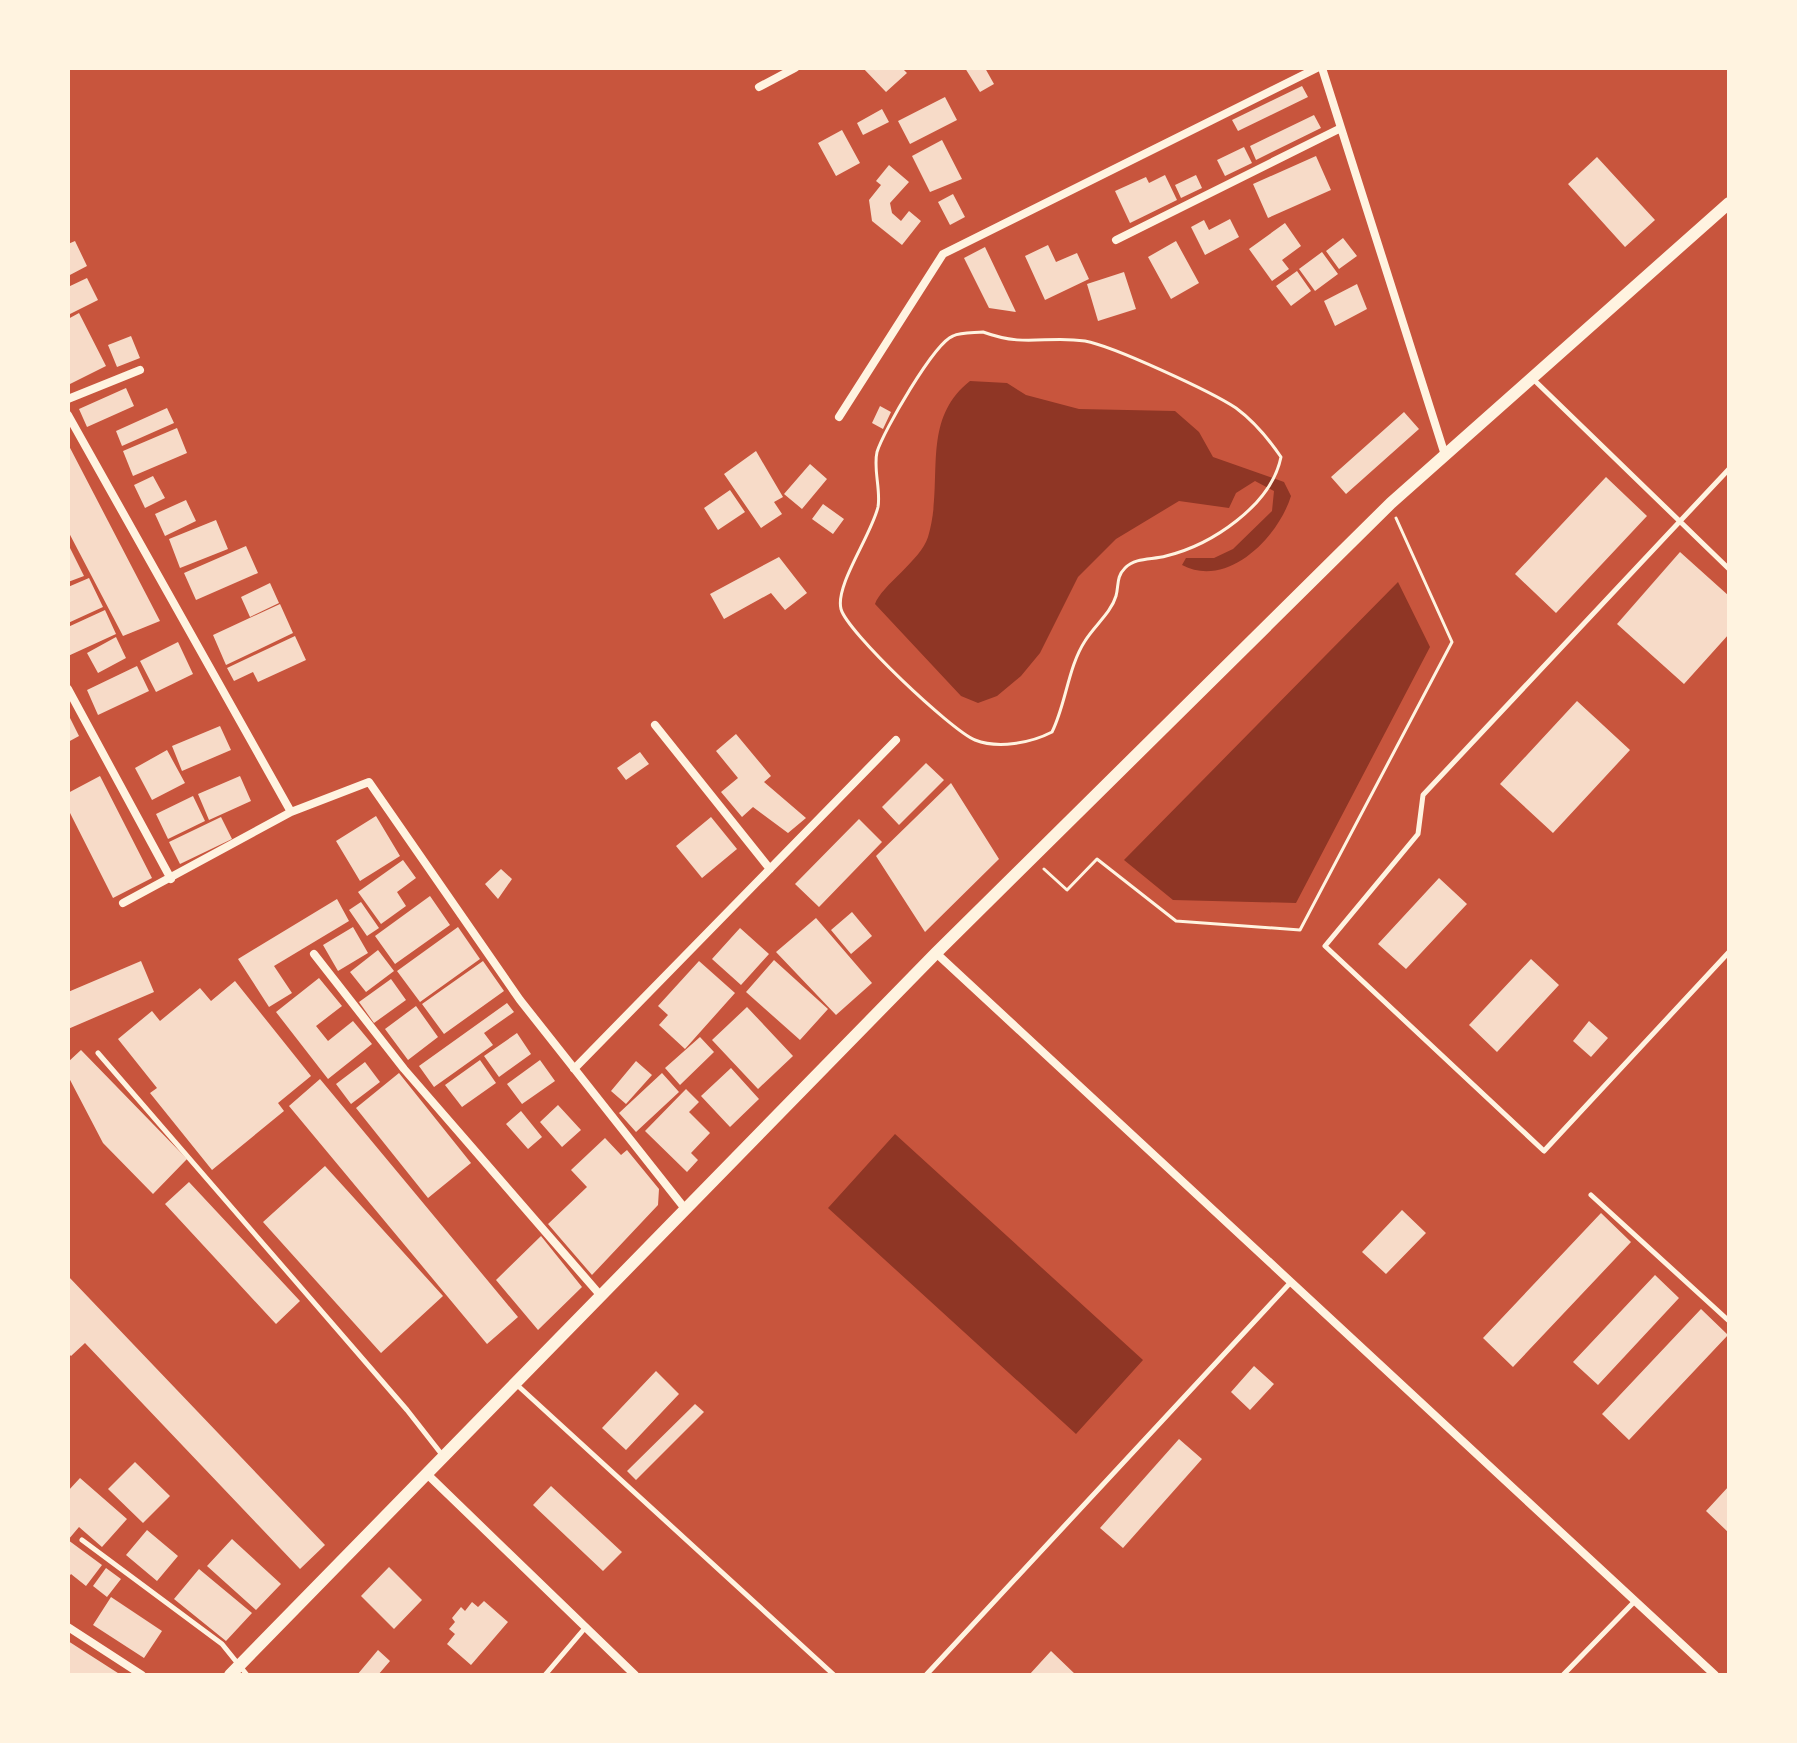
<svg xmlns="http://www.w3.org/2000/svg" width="1797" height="1743" font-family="Karla,sans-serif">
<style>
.water{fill:#8f3625}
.building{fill:#f7dbc8}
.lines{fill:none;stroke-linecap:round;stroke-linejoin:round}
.path{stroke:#fff3e0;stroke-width:3}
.service{stroke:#fff3e0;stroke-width:5}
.minor{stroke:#fff3e0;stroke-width:8}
.tertiary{stroke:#fff3e0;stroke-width:12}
</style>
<rect width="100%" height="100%" fill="#c8553d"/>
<!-- water -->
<path class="water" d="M970,381L1007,383L1026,395L1079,409L1175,411L1199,432L1213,457L1284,482L1291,496C1278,538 1227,589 1182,565L1186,558H1214L1233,549L1272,511L1274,491L1255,481L1236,493L1229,508L1179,501L1116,539L1078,577L1040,653L1021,676L997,696L978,703L961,696L875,604C881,586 921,560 928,537C945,481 919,421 970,381Z
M1398,582L1430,647L1296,903L1173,900L1124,860Z
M895,1134L1143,1360L1076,1434L828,1208Z"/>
<!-- building -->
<path class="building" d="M863,68H902L907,73L886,92Z
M965,68H985L994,84L980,92Z
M1302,86L1308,97L1238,131L1232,120Z
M945,97L957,120L910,144L898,121Z
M882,109L889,122L863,135L857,123Z
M1314,115L1321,128L1256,160L1250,146Z
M842,130L860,163L836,176L818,143Z
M942,140L962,179L930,192L912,156Z
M1244,147L1252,163L1225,176L1217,160Z
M1316,156L1331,190L1268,218L1253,184Z
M1597,157L1655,220L1625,247L1568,184Z
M889,165L909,182L890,203L892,213L901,221L909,211L921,221L902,245L872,221L869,200L881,185L876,181Z
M1165,175L1177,200L1130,223L1115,191L1146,177L1149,183Z
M1196,175L1202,188L1181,198L1175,185Z
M953,194L965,217L950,225L938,202Z
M1230,219L1239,237L1205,255L1191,227L1204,220L1209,230Z
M1285,223L1301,246L1282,260L1289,269L1272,281L1249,249Z
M1343,238L1357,256L1339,269L1326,251Z
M75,241L87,266L68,276V244Z
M1176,241L1199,283L1171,299L1148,257Z
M1048,245L1056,262L1077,253L1089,279L1045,300L1025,256Z
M985,247L1016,312L989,308L964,258Z
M1322,252L1338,274L1315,291L1299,269Z
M1297,271L1311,291L1291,306L1276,286Z
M1124,272L1136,309L1098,321L1087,284Z
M87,278L98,300L68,315V287Z
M1357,284L1367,309L1335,326L1324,301Z
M79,313L106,366L68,385V319Z
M131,336L140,358L117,367L108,345Z
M126,388L134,406L87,427L79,409Z
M880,406L891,412L883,429L872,423Z
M167,408L174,423L122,446L116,431Z
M1404,412L1419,429L1346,494L1331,477Z
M177,428L187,453L133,476L123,451Z
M68,444L160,621L123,636L68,531Z
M756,451L783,497L774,502L782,514L761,528L724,474Z
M810,464L827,479L802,509L784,494Z
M153,476L165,498L145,508L134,485Z
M1606,477L1647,516L1556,613L1515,574Z
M730,490L745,512L718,530L704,508Z
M186,500L196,521L165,536L155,514Z
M823,504L844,519L833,534L812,519Z
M216,520L228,549L180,568L169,539Z
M68,544L84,576L68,582Z
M246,546L258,573L196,600L184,573Z
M1680,552L1729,596V634L1684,684L1617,624Z
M779,557L807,593L785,610L771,593L724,619L710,594Z
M89,578L103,607L68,623V587Z
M270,583L279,603L250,617L241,597Z
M280,604L293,633L226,665L213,635Z
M105,610L116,634L68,656V627Z
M295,636L306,660L258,682L253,672L234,681L227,668Z
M116,637L126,658L98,673L87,653Z
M178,642L193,674L156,692L140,661Z
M137,666L149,691L98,715L87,690Z
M1577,701L1630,750L1553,833L1500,784Z
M68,714L79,736L68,742Z
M220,726L231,750L182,771L172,746Z
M736,734L771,776L764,782L806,818L788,833L753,807L742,817L721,792L738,778L716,751Z
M167,750L185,783L152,800L135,768Z
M640,752L649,764L626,780L617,768Z
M926,763L944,780L899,825L882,807Z
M100,776L152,878L113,898L68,809V793Z
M240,776L251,801L209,820L198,794Z
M951,783L999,859L925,932L876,856Z
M193,796L205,821L168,839L156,814Z
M376,816L400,856L360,881L336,841Z
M221,817L232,839L180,864L169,842Z
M711,817L737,849L702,878L676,846Z
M859,819L882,842L819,907L795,884Z
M403,860L416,878L397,892L406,906L381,924L358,892Z
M501,869L512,879L498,899L485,884Z
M1439,878L1467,904L1406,969L1378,944Z
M430,896L450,925L395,964L375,936Z
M337,899L349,921L274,966L292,993L269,1007L238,959Z
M361,902L379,928L367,936L349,910Z
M852,912L872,936L851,954L831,930Z
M816,918L872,983L836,1015L776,952Z
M353,927L368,953L338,971L323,945Z
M458,927L480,959L420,1002L397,971Z
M740,928L769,954L741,985L712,959Z
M378,950L394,971L366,992L350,972Z
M1531,959L1559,985L1497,1052L1469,1025Z
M774,960L828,1009L800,1040L746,992Z
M141,961L154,992L68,1029V992Z
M483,961L504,991L444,1034L422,1004Z
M699,961L735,993L685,1049L659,1025L668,1015L658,1006Z
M319,978L342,1006L316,1026L328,1041L353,1021L372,1044L328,1079L276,1012Z
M391,979L406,1000L374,1023L359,1002Z
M235,981L311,1076L278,1103L284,1111L212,1170L150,1093L157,1088L118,1039L152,1011L160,1021L200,988L211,1001Z
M507,1003L514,1012L484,1033L493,1045L434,1087L419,1066Z
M416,1006L438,1037L408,1060L385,1029Z
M747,1007L793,1056L758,1089L712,1040Z
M1589,1021L1608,1038L1591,1057L1573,1041Z
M517,1033L531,1054L499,1077L484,1056Z
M700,1037L714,1052L680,1085L665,1068Z
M81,1050L187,1159L153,1194L103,1143L68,1076V1062Z
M480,1060L496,1083L462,1107L445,1085Z
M540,1060L555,1081L522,1104L507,1084Z
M636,1061L652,1075L626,1104L611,1091Z
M365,1062L380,1082L351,1104L336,1084Z
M731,1068L759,1099L730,1127L701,1096Z
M399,1073L471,1163L428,1198L356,1108Z
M662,1073L679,1092L636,1132L619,1113Z
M320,1079L518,1317L487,1344L289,1106Z
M686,1089L699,1102L689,1112L710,1133L691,1153L698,1160L687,1172L645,1131Z
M558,1105L581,1130L562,1147L540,1122Z
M521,1111L542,1137L528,1149L506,1124Z
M605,1138L621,1155L627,1150L659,1189L658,1205L592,1275L548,1224L587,1187L571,1170Z
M325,1166L443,1296L381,1353L263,1222Z
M189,1182L300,1301L276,1324L165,1204Z
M1402,1210L1426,1233L1386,1274L1362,1252Z
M1601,1213L1631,1242L1513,1367L1483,1338Z
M541,1236L582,1287L538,1330L496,1280Z
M1655,1275L1679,1298L1598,1385L1573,1362Z
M68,1276L325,1545L300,1569L85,1343L71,1356L68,1353Z
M1701,1309L1728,1335L1629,1440L1602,1414Z
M1254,1366L1274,1384L1250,1410L1231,1392Z
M656,1371L679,1394L626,1450L602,1428Z
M695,1404L704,1412L636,1480L627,1471Z
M1179,1439L1202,1459L1123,1548L1100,1528Z
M135,1462L170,1496L143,1523L108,1489Z
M80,1478L127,1519L102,1547L79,1527L68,1540V1491Z
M551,1486L622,1552L603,1571L533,1505Z
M1729,1486V1533L1706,1511Z
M147,1530L178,1556L157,1581L126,1555Z
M232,1539L281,1584L256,1610L207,1566Z
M68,1540L102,1565L86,1586L71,1574L68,1578Z
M389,1567L422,1600L394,1629L361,1596Z
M106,1568L121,1579L107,1597L93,1586Z
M199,1569L252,1613L226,1641L174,1599Z
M111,1597L162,1631L144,1658L93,1625Z
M484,1601L508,1622L471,1665L447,1644L455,1634L449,1629L455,1622L452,1618L461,1607L465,1611L472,1602L478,1607Z
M68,1641L121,1675H68Z
M378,1650L390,1661L378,1675H357Z
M1051,1651L1076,1675H1029Z"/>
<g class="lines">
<!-- path -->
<path class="path" d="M983,332C1027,348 1045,335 1085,341C1113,346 1212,392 1236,408C1255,422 1268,438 1281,457C1271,506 1211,545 1166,556C1152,560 1136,557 1125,568C1116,577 1119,585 1116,596C1111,613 1094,626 1085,641C1068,667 1066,704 1052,732C1031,743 998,749 975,740C951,730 847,632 841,609C835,585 871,536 878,507C881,490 873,469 877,452C883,432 934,343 953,336C961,332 974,333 983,332Z
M1044,869L1067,890L1097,859L1176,921L1300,930L1452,642L1396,518"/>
<!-- service -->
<path class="service" d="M1532,378L1729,569
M1729,469L1423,795L1418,834L1325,946L1544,1151L1729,952
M98,1053L407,1410L443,1456
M1591,1195L1729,1321
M516,1384L834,1675
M82,1540L222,1644L247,1675
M545,1675L585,1628
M926,1675L1291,1282
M1563,1675L1635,1601"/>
<!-- minor -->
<path class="minor" d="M1322,68L1445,455
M759,87L795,68
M1116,240L1341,128
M68,399L140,370
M68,415L291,812
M839,417L943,254L1317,68
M68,689L171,879
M655,725L770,869
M123,903L291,812L369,782L520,1000L686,1210
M936,953L1715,1675
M314,954L404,1069L601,1296
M574,1069L896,740
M427,1474L635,1675
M68,1627L142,1675"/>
<!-- tertiary -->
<path class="tertiary" d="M230,1675L936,953L1391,503L1729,203"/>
</g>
<!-- border -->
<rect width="1797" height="1743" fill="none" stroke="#fff3e0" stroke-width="140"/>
</svg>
